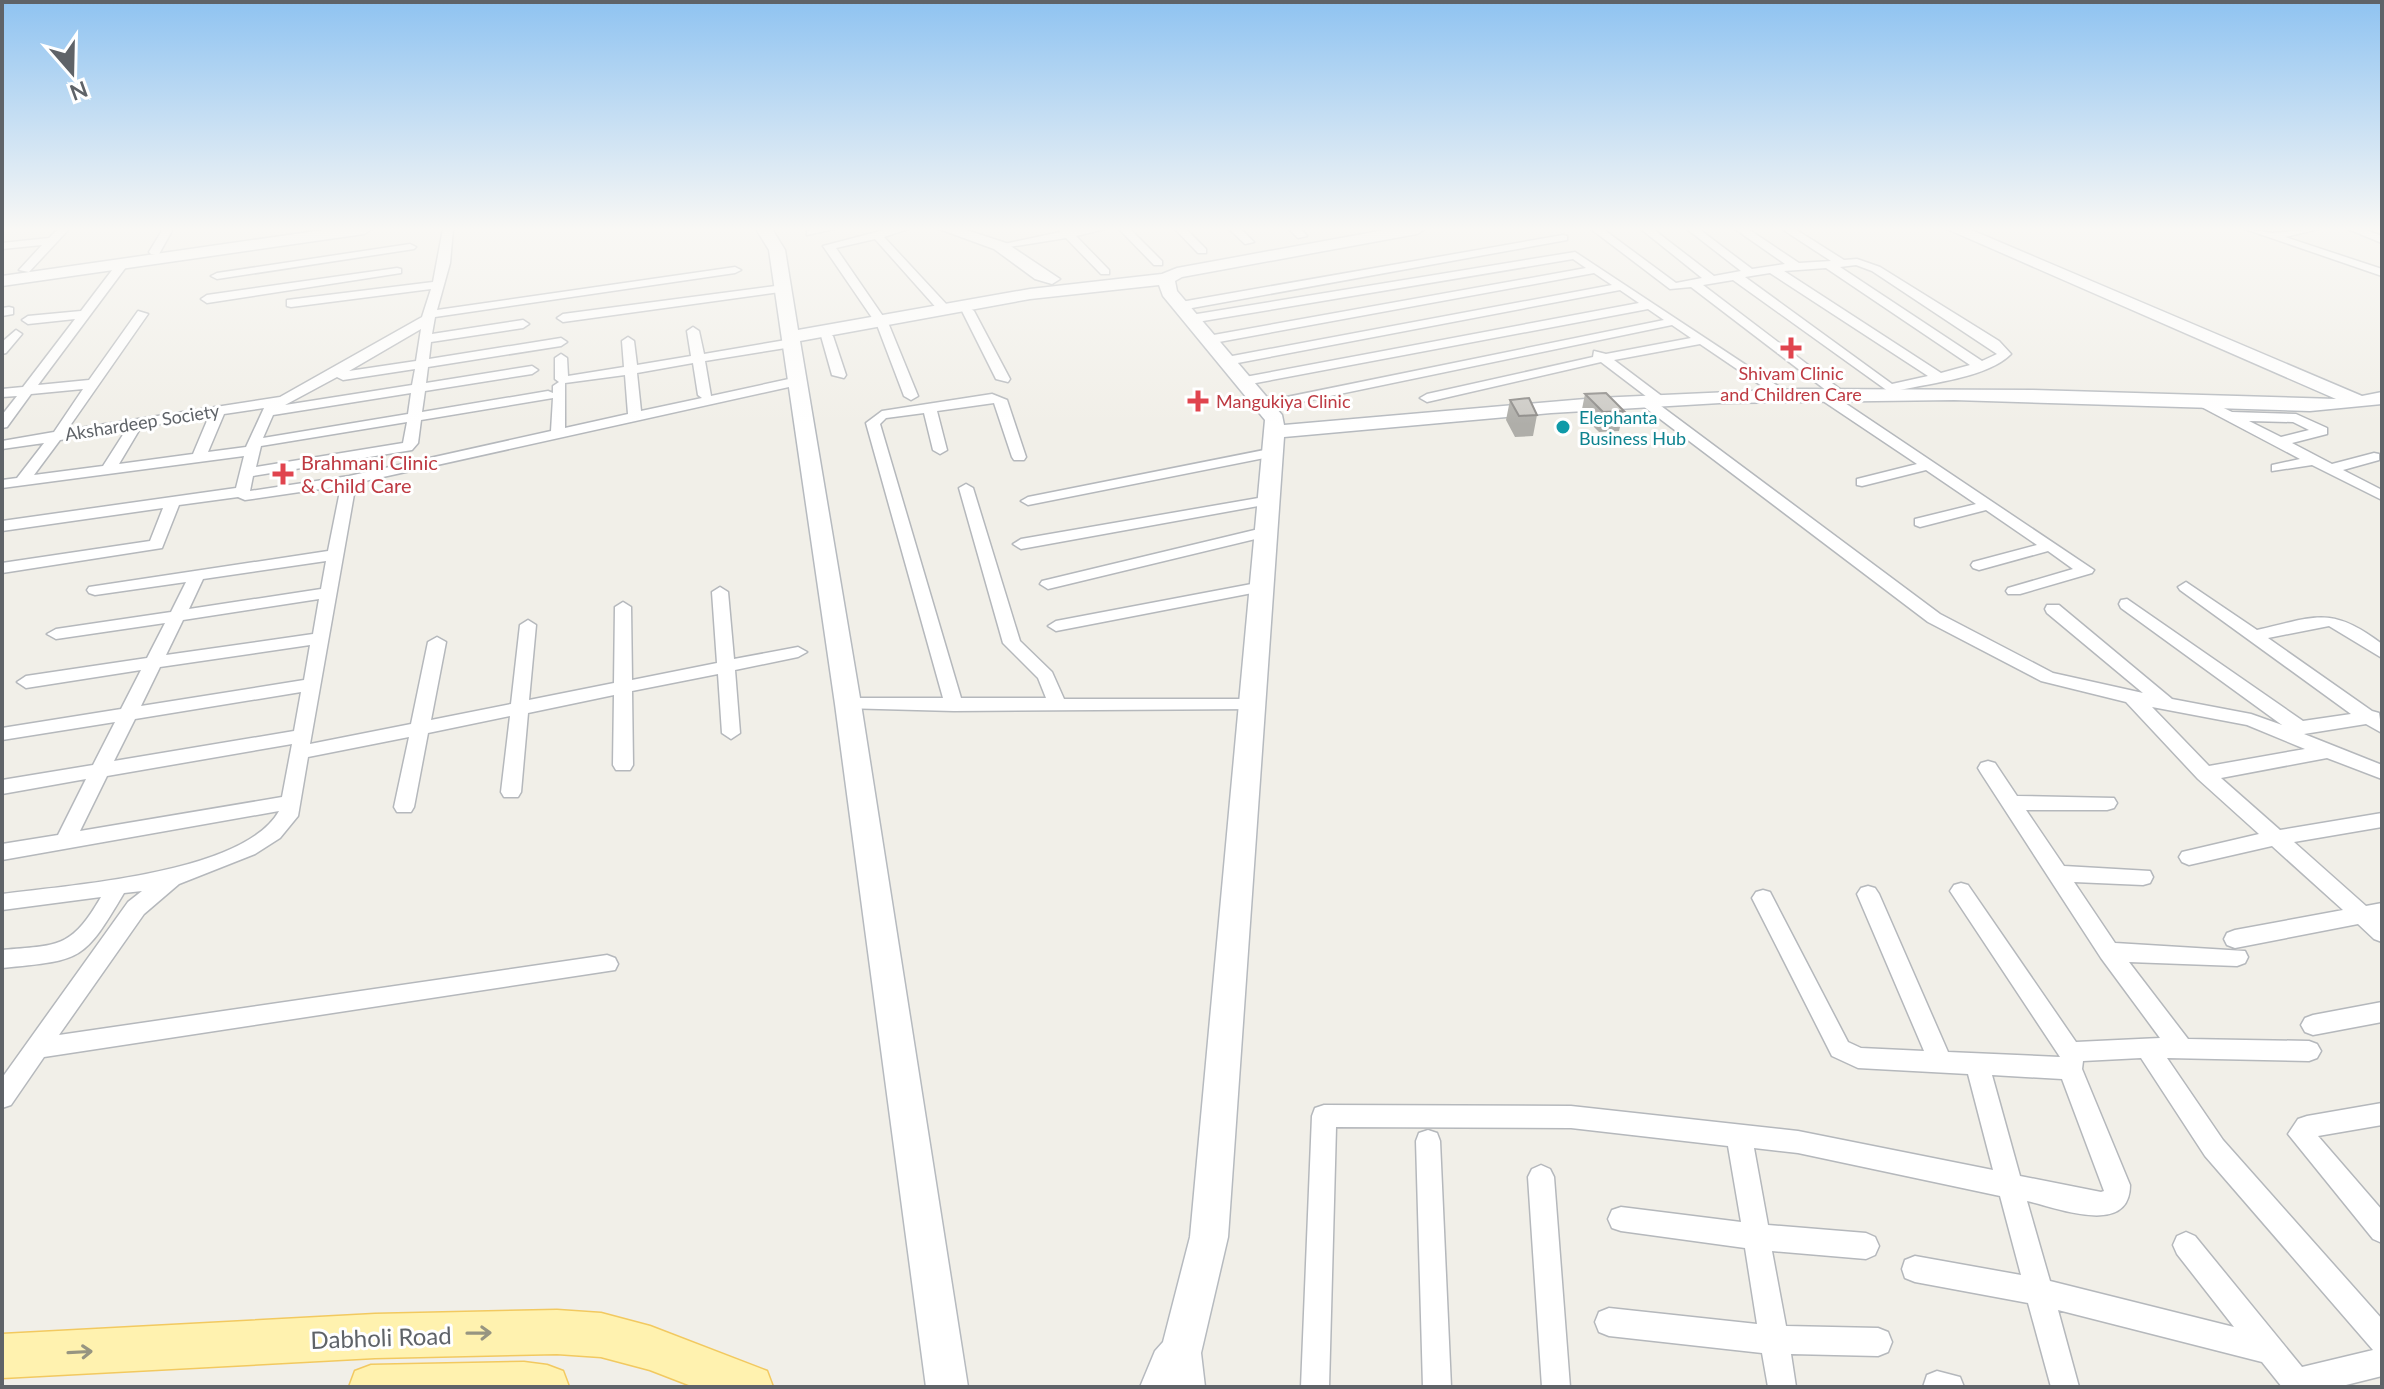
<svg xmlns="http://www.w3.org/2000/svg" width="2384" height="1389" font-family="Lato,sans-serif">
<style>
.lines{fill:none;stroke-linecap:round;stroke-linejoin:round}
.street-casing{stroke:#b5b8bc;stroke-width:3}
.secondary-casing{stroke:#b6babf;stroke-width:3}
.primary-casing{stroke:#f2c960;stroke-width:3}
.street{fill:#fff;fill-rule:evenodd}
.secondary{fill:#fff;fill-rule:evenodd}
.primary{fill:#fff2af;fill-rule:evenodd}
.wall{fill:#afaea9}
.building{fill:#cccac5;stroke:#8f8d8a;stroke-width:2}
.oneway{stroke:#979581}
.health-dot{fill:#e0444e;stroke:#fff;stroke-width:3}
.culture-dot{fill:#0f9aa8;stroke:#fff;stroke-width:3}
.labels{text-anchor:middle;dominant-baseline:central;stroke-width:6;stroke-linejoin:round;paint-order:stroke}
.far-health-label{font-size:18px;fill:#be3a42;stroke:#fff}
.far-culture-label{font-size:18px;fill:#0d838f;stroke:#fff;text-anchor:start}
.far-street-label{font-size:18px;fill:#5f6368;stroke:#fff}
.health-label{font-size:20px;fill:#be3a42;stroke:#fff;text-anchor:start}
.near-street-label{font-size:24px;fill:#5f6368;stroke:#fff}
</style>
<rect width="100%" height="100%" fill="#f1efe8"/>
<g class="lines">
<!-- street casing -->
<g class="street-casing">
<path id="street" d="M58,229H69L29,272L19,270L42,245L2,249V243L49,238Z
M163,229H173L159,254H151L149,252Z
M443,229H453L450,263L437,310L735,267L741,270L735,273L435,317L432,334L523,320L529,324L523,328L431,342L429,359L561,338L567,342L561,346L428,367L426,383L532,366L538,370L532,374L425,391L422,412L548,391L553,393V386L559,382L555,379V358L561,354L567,358L568,376L624,367L622,341L628,337L634,341L637,365L691,356L687,331L693,327L699,331L704,354L792,339L798,343L792,347L705,361L711,396L798,377L805,381L798,385L356,483L310,744L411,724L428,642L437,637L446,642L431,720L511,704L520,625L528,620L536,625L529,700L614,683L615,607L623,602L631,607L632,680L717,663L712,592L720,587L728,592L734,659L798,647L807,652L798,657L735,670L740,733L731,739L722,733L718,674L632,691L633,765L630,770H616L613,765L614,695L528,713L521,792L518,797H504L501,792L510,716L428,733L414,807L411,812H397L394,807L409,737L308,757L298,816L280,838L255,854L179,884L144,914L59,1035L607,955L615,958L618,964L615,970L44,1057L11,1105L2,1108V1078L128,902L142,891L124,893C83,962 82,960 2,968V950C58,945 71,949 101,897L2,910V894C68,885 244,874 279,811L2,860V844L58,835L86,779L2,794V780L93,765L115,722L2,740V728L121,709L141,670L26,688L17,682L26,676L147,658L165,623L56,639L47,634L56,629L171,612L186,582L95,595L89,593L87,590L89,587L328,551L341,486L245,500L238,497L179,505L162,548L2,573V563L150,541L163,508L2,531V521L236,488L244,456L2,488V480L17,478L44,443L2,449V441L54,432L83,389L31,394L7,427L2,428V415L17,396L2,397V389L23,387L75,319L28,324L22,320L28,316L81,311L119,261L129,263L38,385L89,380L138,311L148,314L67,430L280,397L422,317L431,289L291,307L287,306V300L433,282ZM421,329L416,361L349,371ZM693,363L698,395L702,398L641,411L637,373ZM415,369L412,385L285,405L337,377L343,380ZM625,375L628,414L565,428V383ZM411,393L408,414L263,438L273,415ZM553,398L551,431L349,476L250,491L253,476L412,450L418,443L421,420ZM264,408L246,447L208,452L224,414ZM209,416L193,454L119,464L141,427ZM407,422L403,443L256,467L261,446ZM126,430L103,466L34,475L60,440ZM326,561L321,589L189,609L203,579ZM319,599L313,634L166,655L183,620ZM310,645L304,680L141,706L160,667ZM301,692L294,731L114,761L135,719ZM292,744L282,797L80,831L107,776Z
M814,229H834L807,235V231Z
M888,229H908L884,237L948,306V312H940L875,239L836,248L889,325L918,396L911,400L904,396L877,325L823,246Z
M1058,229H1105L1076,236L1109,270V274H1101L1066,238L1009,247L1004,244L1060,232Z
M1119,229H1130L1162,261V265H1154Z
M1175,229H1186L1206,249V253H1198Z
M1229,229H1241L1254,242L1245,244Z
M1289,229H1301L1307,236L1298,238Z
M1591,229H1603L1676,283L1702,278L1641,229H1653L1714,276L1741,271L1687,229H1699L1752,269L1785,264L1735,229H1748L1799,263L1831,261L1782,229H1795L1844,260L1857,259L1880,267L1999,341L2011,354C1989,377 1931,383 1900,390L1906,395L1899,399L1733,280L1703,285L1849,396L1839,399L2094,570L2092,573L2020,594H2008L2006,591L2008,588L2073,569L2048,551L1979,570L1973,568L1971,565L1973,562L2037,545L1986,510L1920,527L1915,525V519L1976,504L1926,470L1862,486L1857,485V479L1917,464L1820,399V393L1831,394L1691,287L1670,289ZM1856,265L1872,271L1997,354L1982,361L1840,267ZM1826,268L1970,365L1941,373L1784,271ZM1770,273L1928,376L1892,384L1745,277Z
M2245,229L2272,233L2319,229L2285,237L2382,269V276Z
M2348,229H2363L2382,236V243Z
M1563,235L1567,236V240L1181,310L1175,306L1181,302Z
M410,244L416,247L414,249L217,279L211,276L217,273Z
M1575,252L1793,396L1786,400L1781,399L1700,344L1614,360L1667,400L1657,403L1940,614L2053,673L2143,693L2047,613L2045,609L2047,605H2059L2172,699L2251,714L2282,725L2121,608L2119,604L2121,600L2127,599L2303,721L2351,714L2180,590L2178,587L2186,582L2257,630C2315,617 2331,605 2382,644V658L2329,626L2268,638L2372,711L2379,713L2382,733L2366,724L2304,734L2382,765V779L2327,758L2221,778L2280,830L2382,813V827L2294,842L2366,906L2382,903V942L2374,939L2358,924L2235,948L2227,945L2224,939L2227,933L2235,930L2343,910L2272,846L2189,865L2182,862L2179,857L2182,852L2259,834L2198,779L2126,702L2041,681L1928,622L1639,403V397H1647L1601,362L1427,402L1420,398L1427,394L1593,357L1594,351L1606,354L1691,338L1672,325L1267,409L1260,405L1267,401L1664,320L1648,309L1245,385L1238,381L1245,377L1639,303L1620,290L1227,365L1221,361L1227,357L1612,285L1594,273L1208,344L1202,340L1208,336L1586,268L1573,259L1191,323L1185,319L1191,315ZM2152,707L2247,725L2305,749L2209,766Z
M397,268L401,269V273L207,303L201,299L207,295Z
M783,285L787,287V291L563,322L557,318L563,314Z
M9,307L13,308V314L2,316V308Z
M968,307L974,311L1010,379L1008,382L996,379L962,311Z
M16,330L22,334L6,353L2,354V342Z
M827,332L833,336L846,375L844,378L832,375L821,336Z
M992,394L1007,400L1026,457L1024,460H1014L1012,457L994,403L937,411L947,450L940,454L933,450L924,413L886,418L880,424L961,698H1046L1038,678L1003,643L959,488L966,484L973,488L1020,641L1052,672L1064,699H1253L1259,701L1262,705L1259,709L954,711L842,708L839,704L848,698H943L866,423L882,411Z
M2199,396L2232,412L2296,414L2327,428V434L2292,443L2332,464L2374,453L2379,454V460L2343,470L2382,490V500L2312,465L2272,471V465L2300,459L2194,403V397ZM2249,421L2293,422L2309,430L2281,437Z
M1274,448L1281,452L1279,455L1028,505L1021,501L1028,497Z
M1270,496L1277,500L1275,503L1021,549L1013,544L1021,539Z
M1267,527L1275,532L1272,535L1048,589L1040,584L1042,581Z
M1262,582L1270,587L1268,590L1056,631L1048,626L1056,621Z
M1988,761L1995,763L2017,796L2114,798L2117,803L2114,808L2107,810H2026L2064,866L2150,871L2153,877L2150,883L2143,885L2074,882L2115,943L2245,951L2248,957L2245,963L2237,966L2129,962L2188,1039L2309,1041L2317,1044L2321,1051L2317,1058L2309,1061L2167,1058L2223,1140L2382,1319V1376L2338,1387H2282L2262,1362L2058,1310L2079,1387H2051L2028,1303L1915,1282L1905,1278L1902,1269L1905,1260L1915,1256L2021,1275L2000,1196L1798,1153L1754,1148L1768,1225L1866,1233L1875,1237L1879,1246L1875,1255L1866,1259L1772,1251L1786,1326L1878,1328L1888,1332L1892,1342L1888,1352L1878,1356L1791,1354L1796,1387H1768L1762,1353L1609,1336L1599,1332L1595,1322L1599,1312L1609,1308L1757,1324L1745,1248L1621,1231L1612,1228L1608,1219L1612,1210L1621,1207L1741,1222L1728,1146L1571,1128L1336,1127L1329,1387H1301L1312,1116L1315,1108L1324,1105L1571,1106L1798,1131L1993,1170L1968,1074L1858,1068L1832,1056L1752,898L1756,892L1763,890L1770,892L1848,1042L1861,1048L1924,1051L1857,894L1861,888L1868,886L1875,888L1879,894L1948,1052L2060,1057L1954,897L1950,891L1954,885L1961,883L1968,885L2076,1042L2160,1038L2101,958L1981,773L1978,768L1981,763ZM2141,1058L2205,1156L2373,1350L2302,1367L2195,1236L2186,1232L2177,1236L2173,1245L2177,1254L2234,1327L2050,1281L2027,1201C2058,1208 2130,1237 2130,1185L2082,1069L2083,1061ZM1992,1075L2062,1079L2104,1191L2101,1192L2020,1176Z
M2382,1002V1022L2313,1035L2305,1032L2301,1025L2305,1018L2313,1015Z
M2382,1103V1125L2318,1136L2382,1210V1243L2373,1239L2288,1134L2298,1119L2307,1116Z
M1428,1130L1437,1133L1440,1141L1451,1387H1423L1416,1141L1419,1133Z
M1541,1165L1550,1169L1554,1177L1570,1387H1542L1528,1177L1532,1169Z
M1937,1371L1960,1377L1964,1387H1923L1927,1375Z"/>
</g>
<!-- secondary casing -->
<g class="secondary-casing">
<path id="secondary" d="M330,229H372L364,234L2,286V276Z
M756,229H772L785,250L798,330L1030,289L1162,274L1177,268L1390,229H1425L1417,234L1182,277L1175,281L1177,291L1282,415L1284,425L1597,398L1798,389L2033,390L2336,399L1947,229H1969L2362,396L2382,392V404L2310,411L1954,400L1720,403L1551,413L1284,437L1228,1237L1201,1353L1205,1387H1140L1155,1351L1163,1342L1190,1237L1265,420L1163,296L1159,285L1030,299L800,341L861,704L968,1387H926L835,704L769,250Z
M939,229H963L1006,243L1060,279L1052,284L1035,279L994,249Z"/>
</g>
<!-- primary casing -->
<g class="primary-casing">
<path id="primary" d="M557,1310L601,1313L650,1326L767,1371L773,1387H694L650,1370L601,1357L557,1354L375,1358L2,1378V1334L375,1314Z
M524,1362L547,1365L563,1371L569,1387H349L355,1371L371,1365Z"/>
</g>
<!-- street -->
<use href="#street" class="street"/>
<!-- secondary -->
<use href="#secondary" class="secondary"/>
<!-- primary -->
<use href="#primary" class="primary"/>
</g>
<!-- wall -->
<path class="wall" d="M1585,394L1624,411L1619,431L1599,432L1581,414Z
M1510,400L1537,415L1533,436L1515,437L1506,420Z"/>
<!-- building -->
<path class="building" d="M1606,393L1624,411L1603,412L1585,394Z
M1529,398L1537,415L1519,416L1510,400Z"/>
<!-- one-way arrows -->
<defs><path id="oneway-shaft" d="M-6 0H5M1.5-3L5.5 0L1.5 3" fill="none" stroke-width="1.6" stroke-linecap="round" stroke-linejoin="round" transform="scale(2)"/></defs>
<g class="oneway">
<use href="#oneway-shaft" transform="translate(479 1333) rotate(-1)"/>
<use href="#oneway-shaft" transform="translate(80 1352) rotate(-3)"/>
</g>
<!-- sky -->
<linearGradient id="sky" x2="0" y2="1"><stop stop-color="#8fc3f1"/><stop offset="0.54" stop-color="#f9f8f5"/><stop offset="1" stop-color="#f9f8f5" stop-opacity="0"/></linearGradient>
<rect width="2384" height="424" fill="url(#sky)"/>
<!-- markers -->
<g class="health-dot">
<path d="M1787 336h8v8h8v8h-8v8h-8v-8h-8v-8h8z"/>
<path d="M1194 389h8v8h8v8h-8v8h-8v-8h-8v-8h8z"/>
<path d="M279 462h8v8h8v8h-8v8h-8v-8h-8v-8h8z"/>
</g>
<circle class="culture-dot" cx="1563" cy="427" r="8"/>
<g class="labels">
<!-- far-health labels -->
<g class="far-health-label">
<text x="1791" y="373">Shivam Clinic<tspan x="1791" dy="21">and Children Care</tspan></text>
<text x="1216" y="401" text-anchor="start">Mangukiya Clinic</text>
</g>
<!-- far-culture labels -->
<g class="far-culture-label">
<text x="1579" y="417">Elephanta<tspan x="1579" dy="21">Business Hub</tspan></text>
</g>
<!-- far-street labels -->
<g class="far-street-label">
<text transform="translate(142 422) rotate(-9)">Akshardeep Society</text>
</g>
<!-- health labels -->
<g class="health-label">
<text x="301" y="462">Brahmani Clinic<tspan x="301" dy="23">&amp; Child Care</tspan></text>
</g>
<!-- near-street labels -->
<g class="near-street-label">
<text transform="translate(381 1337) rotate(-2)">Dabholi Road</text>
</g>
</g>
<!-- border -->
<rect width="2384" height="1389" fill="none" stroke="#5f6368" stroke-width="8"/>
<!-- north arrow -->
<g transform="translate(72 72) rotate(160)" stroke="#ffffff" stroke-width="6" paint-order="stroke">
<path d="M0-6L14 30L0 20L-14 30Z" fill="#5f6368"/>
<text y="-12" font-size="22" font-weight="bold" text-anchor="middle" fill="#5f6368">N</text>
</g>
</svg>
